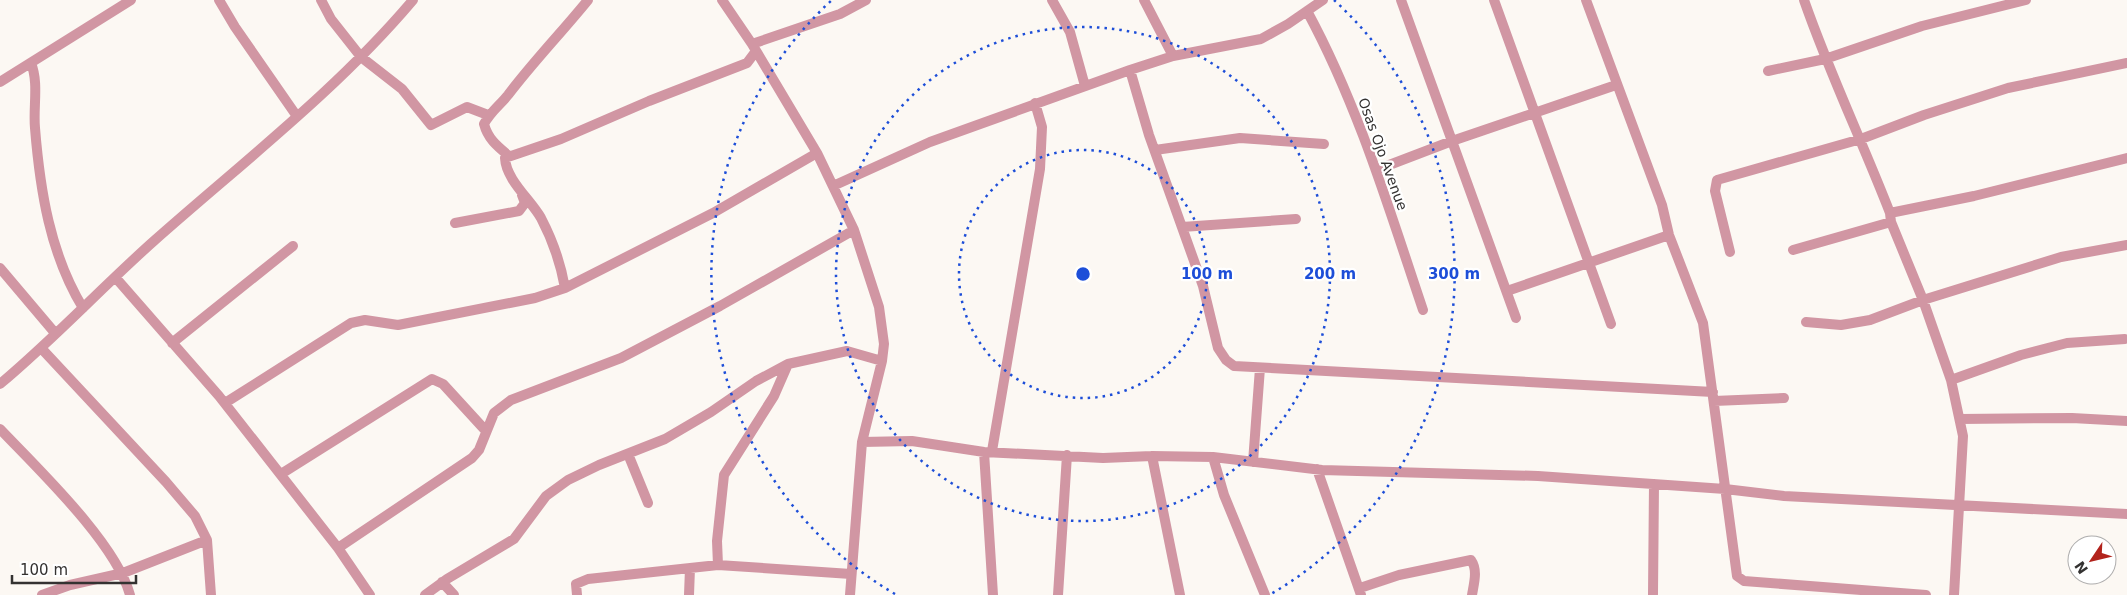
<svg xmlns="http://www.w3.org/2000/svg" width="2127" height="595" font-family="'DejaVu Sans',sans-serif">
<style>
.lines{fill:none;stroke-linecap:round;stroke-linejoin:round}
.minor{stroke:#d196a3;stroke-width:10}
.ring{fill:none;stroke:#1d4ed8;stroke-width:2.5;stroke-dasharray:2.5 5}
.labels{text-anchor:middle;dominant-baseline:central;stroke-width:4.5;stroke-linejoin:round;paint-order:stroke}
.street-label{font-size:14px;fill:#343231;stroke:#fff}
.centre{fill:#1d4ed8;stroke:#fff;stroke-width:2.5}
.ring-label{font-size:15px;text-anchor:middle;font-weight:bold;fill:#1d4ed8;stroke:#fff;stroke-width:4.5;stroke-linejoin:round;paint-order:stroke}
</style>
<rect width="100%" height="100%" fill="#fcf8f3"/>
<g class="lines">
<!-- minor -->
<path class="minor" d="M219,0L235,27L296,115
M321,0L331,19L361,57L402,89L431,125L467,107L488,115
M722,0L752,44L817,153L854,230L879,307L884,344L882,361L862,442L850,595
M1052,0L1070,32L1085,86
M1144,0L1173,56
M1401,0L1516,318
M1494,0L1611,324
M1586,0L1662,205L1669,235L1703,323L1737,576L1744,581L1926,595
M1804,0C1829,72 1862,141 1890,213L1891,222L1923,300L1951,380L1963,436L1954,595
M1307,11C1358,105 1389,209 1423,310
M752,44L840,14L866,0
M31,63C39,83 33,107 35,128C40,190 50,254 83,308
M1130,70L1149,135L1203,286L1218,348L1226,360L1234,366L1713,392
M1768,71L1825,59L1922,26L2026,0
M0,82L131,0
M1155,150L1240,138L1324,144
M509,156C497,146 488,139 484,124C490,112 500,105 508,95C533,62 562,32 588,0
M1376,170L1452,141L1616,85
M833,186L930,142L1130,70L1173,56L1261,39L1288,24L1323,0
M1890,213L1974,196L2127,158
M455,223L519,211L525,203L522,195
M1182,227L1296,219
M1793,250L1891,222
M1730,252L1715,191L1717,180L1861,139L1924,115L2008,88L2127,63
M0,268L55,333
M115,277L219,396L338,548L370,595
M565,288C561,265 552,239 541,218C531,200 506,180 505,158L561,139L649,101L747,63L756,51
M1507,291L1669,235
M1806,322L1841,325L1870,320L1923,300L2061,257L2127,245
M172,343L293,246
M41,348L166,482L195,516L207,540L211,595
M1951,380L2021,355L2067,343L2125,339
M0,384C54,339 102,287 155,240C243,162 337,90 413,0
M1714,401L1784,398
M225,403L351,323L365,320L398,325L535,298L565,288L713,213L817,153
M1960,419L2072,418L2127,421
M0,429C38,469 116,543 130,595
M862,442L912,441L984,452L1103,458L1152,456L1213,457L1322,470L1538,476L1725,489L1784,496L2127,514
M992,451L1040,169L1042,127L1035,103
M984,452L993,595
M628,454L648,503
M1152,456L1180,595
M1213,457L1224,495L1265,595
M1253,462L1260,368
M1317,469L1361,595
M281,474L432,379L443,384L486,431
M338,548L472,458L479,450L494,413L511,400L621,358L720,306L854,230
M718,565L717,541L724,475L774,396L788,364
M442,582L454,595
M1360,588L1399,575L1471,560C1478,570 1474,583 1472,595
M1653,594L1654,484
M42,595L70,585L123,573L207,540
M425,595L447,579L514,539L546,496L568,480L599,465L665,439L711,412L756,381L788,364L847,351L882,361
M577,595L576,584L588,579L718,565L851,574
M689,595L690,568
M1058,595L1067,455"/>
</g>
<!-- distance rings -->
<g class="ring">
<circle cx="1083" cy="274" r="124"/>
<circle cx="1083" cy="274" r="247"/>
<path d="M895 594A371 371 0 0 1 832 0M1334 0A371 371 0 0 1 1271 594"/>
</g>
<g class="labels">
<!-- street labels -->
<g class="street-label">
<text transform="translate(1383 154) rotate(70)">Osas Ojo Avenue</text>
</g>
</g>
<circle cx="1083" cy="274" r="8" class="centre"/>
<g class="ring-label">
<text x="1207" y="279">100 m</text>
<text x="1330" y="279">200 m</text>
<text x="1454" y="279">300 m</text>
</g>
<!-- north arrow -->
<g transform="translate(2092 560) rotate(235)"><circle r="24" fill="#ffffff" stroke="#aeadad"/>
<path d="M0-4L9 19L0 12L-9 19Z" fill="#b2231c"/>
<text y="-8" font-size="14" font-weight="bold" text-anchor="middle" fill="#343231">N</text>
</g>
<!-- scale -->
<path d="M12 575v8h124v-8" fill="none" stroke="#343231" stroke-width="2.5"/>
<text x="20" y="575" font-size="15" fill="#343231" stroke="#ffffff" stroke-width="4" paint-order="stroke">100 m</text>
</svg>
